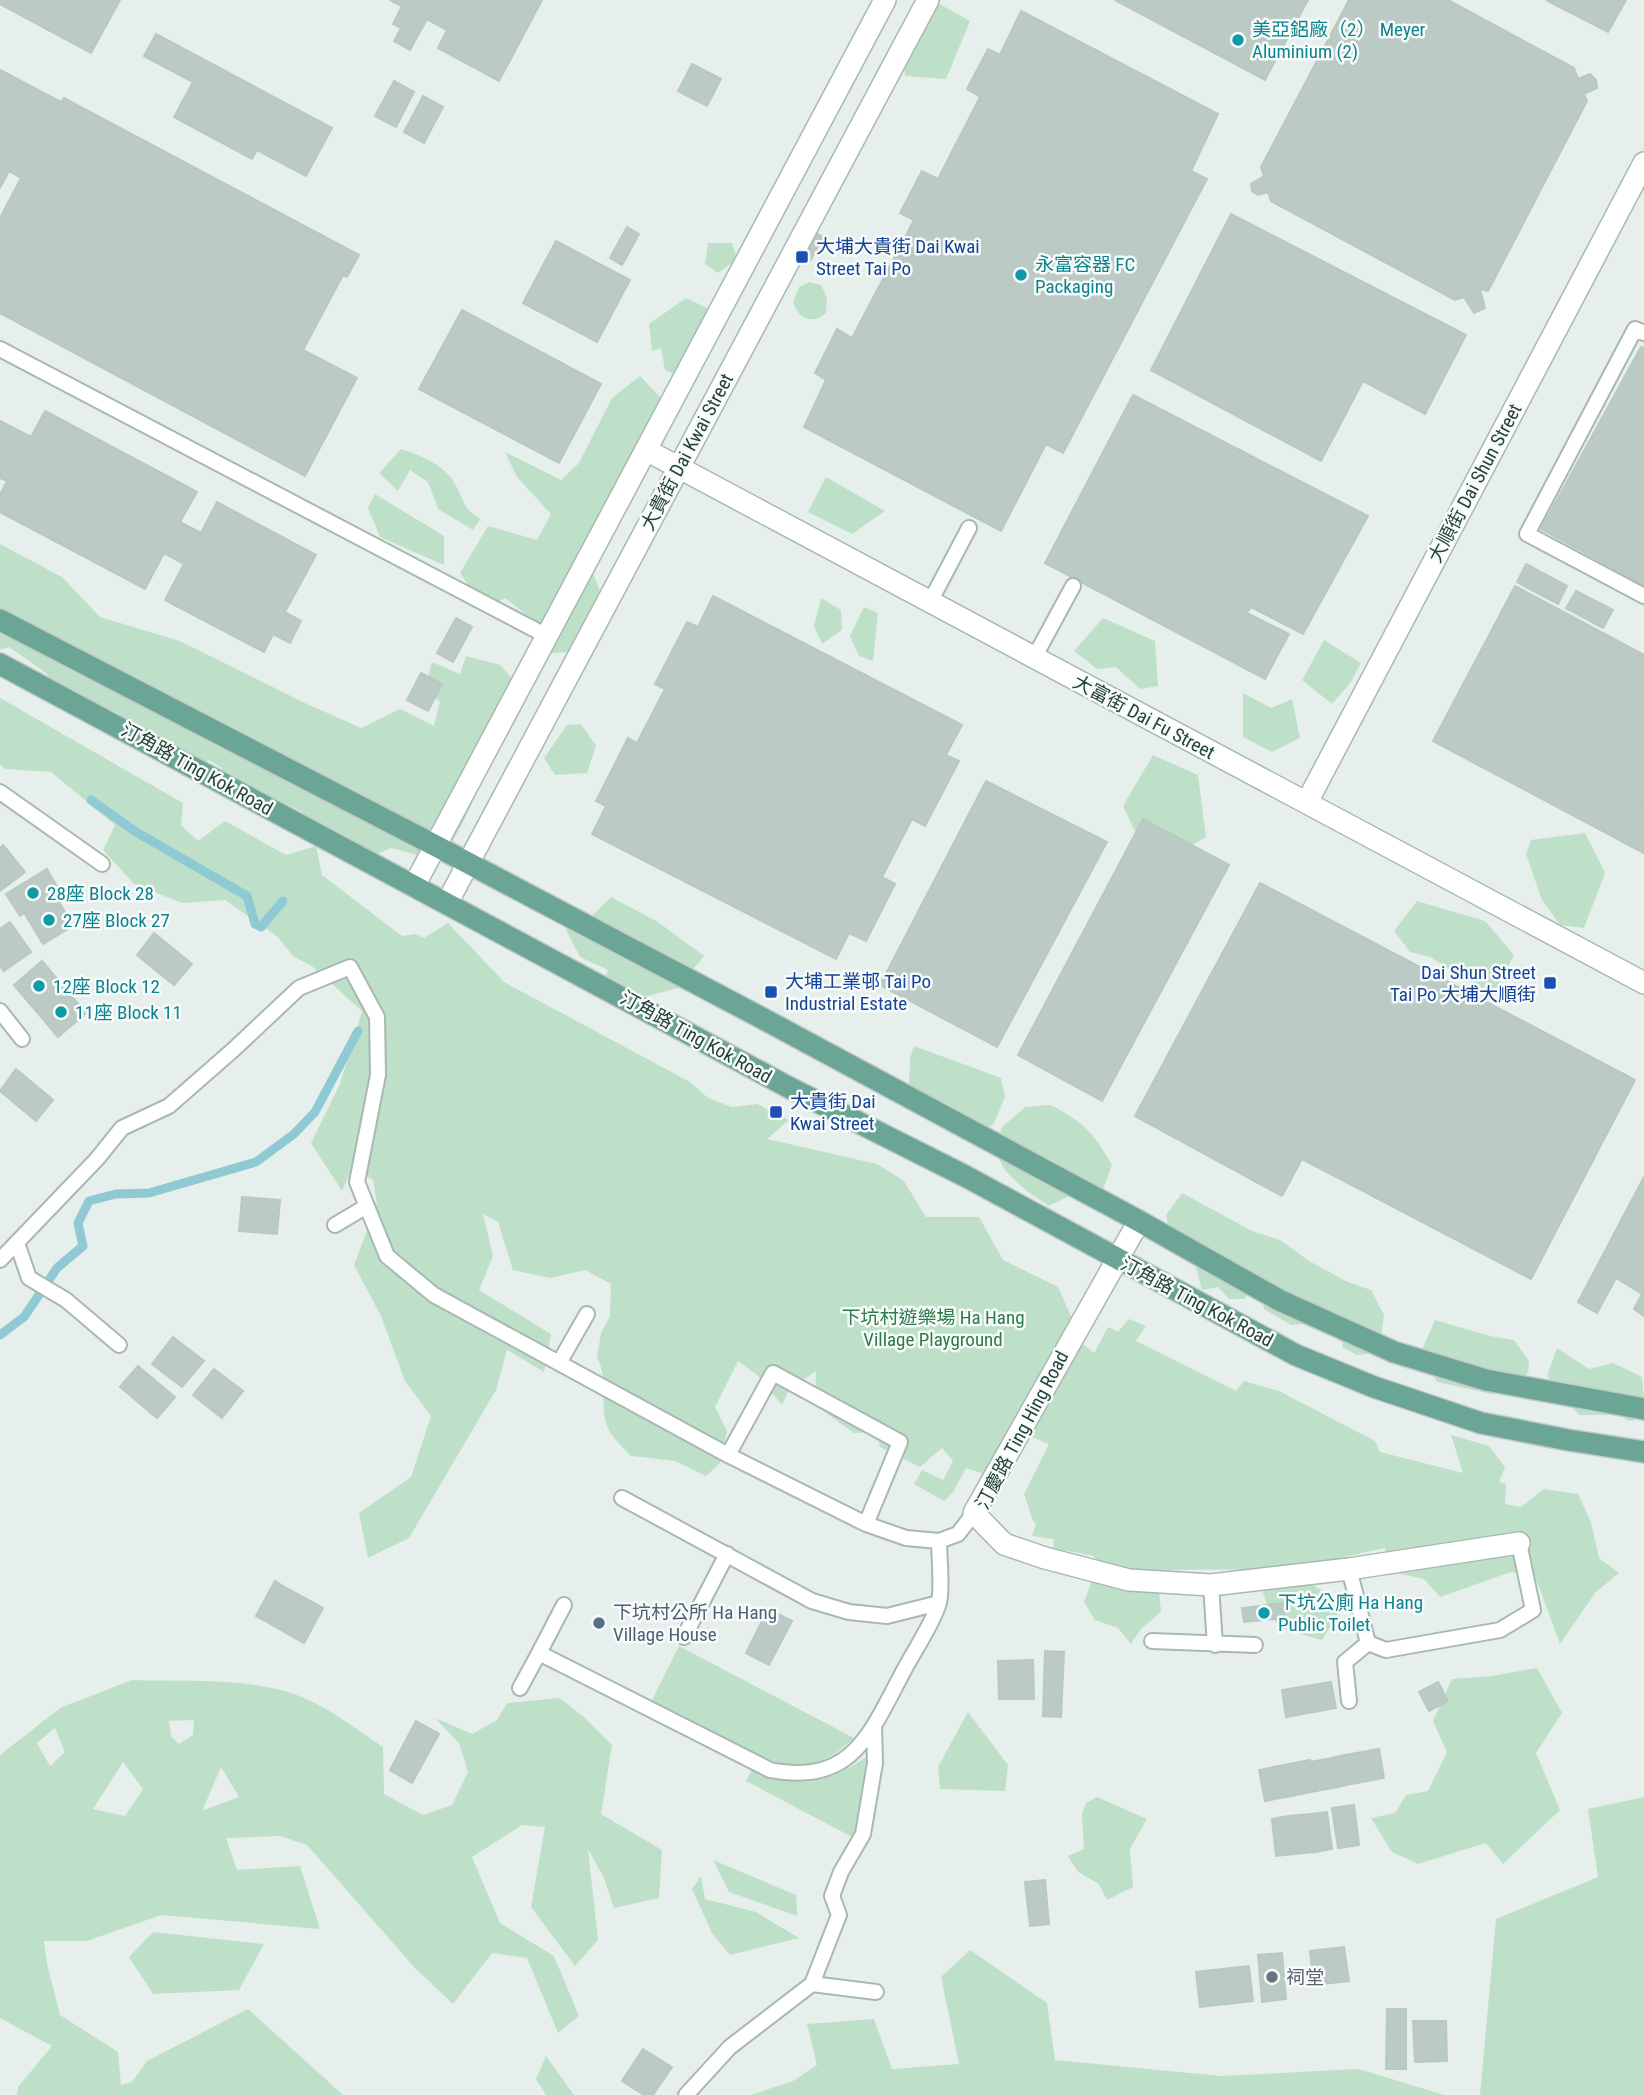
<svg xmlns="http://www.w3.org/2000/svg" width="1644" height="2095" font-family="'Roboto Condensed','Noto Sans TC',sans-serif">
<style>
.green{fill:#bfe0c8;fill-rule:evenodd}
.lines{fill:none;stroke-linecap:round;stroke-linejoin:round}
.stream{stroke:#8ec9d4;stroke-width:9}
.building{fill:#bbcac4;stroke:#b8c9c2;stroke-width:2}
.service-casing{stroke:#a8b8b2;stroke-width:18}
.minor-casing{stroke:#a8b8b2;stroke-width:24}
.tertiary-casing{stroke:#a8b8b2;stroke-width:24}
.primary-casing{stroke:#c2cac8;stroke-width:24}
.service{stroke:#fff;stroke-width:14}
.minor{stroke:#fff;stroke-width:21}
.tertiary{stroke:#fff;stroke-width:21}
.primary{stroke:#6aa596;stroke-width:21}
.culture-dot{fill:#0f9aa8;stroke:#f7fbf9;stroke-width:2.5}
.transit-dot{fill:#1a4fb4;stroke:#f7fbf9;stroke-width:2.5}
.service-dot{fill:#5c6f8a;stroke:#f7fbf9;stroke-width:2.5}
.worship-dot{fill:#6b7280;stroke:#f7fbf9;stroke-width:2.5}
.labels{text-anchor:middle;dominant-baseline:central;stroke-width:5;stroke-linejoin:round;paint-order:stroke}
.culture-label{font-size:19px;fill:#0d838f;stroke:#f7fbf9;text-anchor:start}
.transit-label{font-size:19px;fill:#164399;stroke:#f7fbf9;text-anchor:start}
.street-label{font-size:19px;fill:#24423a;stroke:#f7fbf9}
.park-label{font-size:19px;fill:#2d7a4b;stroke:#f7fbf9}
.service-label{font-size:19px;fill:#4e5e75;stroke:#f7fbf9;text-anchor:start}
.worship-label{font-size:19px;fill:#5b616d;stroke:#f7fbf9;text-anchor:start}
</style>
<rect width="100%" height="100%" fill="#e6efeb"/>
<!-- green -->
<path class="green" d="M932,0L970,21L946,79L905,76L902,44Z
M708,243H732L737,259L718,273L705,264Z
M809,282L821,285L827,298L826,313C813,325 798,319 793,302L799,287Z
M686,298L711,310L683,378L665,370L661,348L652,351L649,324Z
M640,376L667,404L664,443L632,479L593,573L600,591L570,652L540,654L537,623L505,598L485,609L460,573L488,526L537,540L551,514L517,477L505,452L561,480L579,463L612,398Z
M401,449C421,456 444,464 455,484C466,503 460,505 480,519L473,530L438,509L428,482L410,470L398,491L379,473Z
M826,477L885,511L852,534L808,512Z
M375,494L444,536V565L380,537L368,508Z
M0,544L62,577L100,617L180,641L305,703L361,728L400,709L434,726L440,702L425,688L432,662L460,674L466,656L500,665L524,692L513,723L487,746C481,793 466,819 442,859L425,857L391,848L358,863L313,836L301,811L274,798L265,808L216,783L222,768L209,760L195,772L58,696L46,673L9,647L0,650Z
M821,598L841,610L842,630L822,644L814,626Z
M864,607L878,613L873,661L859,656L850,636Z
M1103,618L1155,641L1158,686L1140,689L1116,667L1097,669L1074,651Z
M1324,640L1361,663L1351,682L1332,704L1302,680Z
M1243,693L1271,708L1292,699L1300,738L1272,752L1243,737Z
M0,698L183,803L181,825L198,841L225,821L286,855L316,846L322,875L402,936L415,934L424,938L448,923L504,982L690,1082L708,1098L732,1107L757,1104L789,1120L767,1139L877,1164L904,1181L926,1217H979L1003,1260L1058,1287L1084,1345L1094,1353L1108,1327L1118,1332L1129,1319L1146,1326L1136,1341L1236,1391L1244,1381L1279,1391L1375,1441L1380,1452L1463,1473L1451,1435L1489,1446L1505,1467L1499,1482L1506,1484L1505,1504L1521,1507L1544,1489L1578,1494L1591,1522L1599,1558L1619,1573L1595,1593L1560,1644L1535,1576L1511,1572L1440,1597L1424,1579L1388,1571L1385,1548L1289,1569L1165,1570L1159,1591L1161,1612L1140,1630L1131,1644L1118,1628L1095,1620L1084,1602L1099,1562L1093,1556L1053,1548L1054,1539L1032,1536L1036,1524L1033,1521L1024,1494L1049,1444L1032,1437L987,1475L966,1468L953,1492L944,1501L914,1484L922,1470L943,1480L953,1461L942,1448L920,1467L880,1447L876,1427L873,1432L854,1433L815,1405L816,1371L789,1390L782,1405L756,1374L738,1361L715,1407L727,1431L720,1463L706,1476L675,1461L631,1456C624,1448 613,1439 609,1430C598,1409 609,1377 597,1358L601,1333L610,1316L611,1284L585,1270L550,1278L513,1270L498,1222L483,1214L493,1256L479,1290L551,1334L544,1372L507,1350L496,1390L409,1538L368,1558L359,1513L411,1477L431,1416L405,1381L381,1316L354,1265L377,1204L373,1180L352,1168L342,1191L311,1143L340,1084L362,1011L313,967L293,956L278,937L225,900L182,903L134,884L103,850L115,825L51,772L5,769L0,765Z
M581,724L596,746L587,773L555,775L544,758L567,725Z
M1153,755L1198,775L1206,837L1162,862L1143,848L1123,806Z
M1585,833L1605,873L1584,928L1560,925L1542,900L1526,854L1531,840Z
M611,897L658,922L704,956L678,988L640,998L605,980L608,970L580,957L566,930L589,919Z
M1417,901L1485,921L1514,955L1493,995L1430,957L1410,952L1394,931Z
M914,1046L1001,1078L1005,1097L993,1125L981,1129L909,1089L910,1058Z
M1050,1105C1084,1122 1093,1132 1112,1165L1102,1192L1073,1194L1049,1206C1034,1196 1001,1175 999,1156C998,1147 1001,1136 1001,1128L1025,1107Z
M1182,1193L1252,1231L1280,1240L1309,1261L1348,1282L1371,1290L1384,1315L1379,1353L1357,1355L1342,1347L1345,1336L1307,1307L1303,1324L1291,1325L1264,1309V1298L1251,1290L1244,1299H1229L1218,1287L1202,1290L1194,1259L1173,1248L1166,1215Z
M1435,1320L1490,1336L1514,1340L1529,1361L1528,1372L1513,1392L1495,1388L1492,1394L1437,1382L1421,1352Z
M1557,1348L1589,1369L1613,1363L1642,1377L1644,1401L1633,1421L1626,1420L1619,1411L1611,1415H1579L1547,1376Z
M1308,1582L1344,1604L1322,1640C1276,1627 1276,1633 1261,1586Z
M679,1646L854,1738C806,1784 770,1763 720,1737C697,1725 674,1713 651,1702Z
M1537,1668L1562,1713L1536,1753L1560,1810L1503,1864L1486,1843L1418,1864L1392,1852L1371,1818L1395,1813L1406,1795L1428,1791L1447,1752L1433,1721L1452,1679L1491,1676Z
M132,1680C185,1682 244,1677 294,1694C326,1705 356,1729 383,1747L384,1794L423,1815L452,1805L468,1772L459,1743L435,1718L472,1734L497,1720L507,1703L560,1698L585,1718L612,1745L601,1814L662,1850L659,1898L614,1908L604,1878L588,1849L598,1940L575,1966L531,1907L545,1827L522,1825L472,1857L500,1923L554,1956L579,2016L558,2033L527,1958L492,1953L453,2004L414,1967L307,1845L280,1836L226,1838L237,1870L300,1866L320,1929L161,1915L87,1941H44L47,1964L60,2015L118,2052L121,2085L132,2082L147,2061L248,2009L343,2095H17L18,2087L52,2046L0,2018V1755L60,1708ZM194,1720L193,1735L179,1744L171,1736L169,1721ZM55,1728L65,1752L50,1766L37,1743ZM123,1762L143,1789L125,1816L93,1809ZM221,1767L239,1797L204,1810L203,1809Z
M968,1712L1008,1765L1005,1791L940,1789L938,1767Z
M866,1757L865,1781L854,1838L746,1781L752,1769C796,1790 827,1784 866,1757Z
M1097,1797L1147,1819L1130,1849L1133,1887L1107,1900L1099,1884L1078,1872L1068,1856L1084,1849L1082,1814L1086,1803Z
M1644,1797V2095H1480L1496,1919L1598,1877L1588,1809Z
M713,1860L796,1895L797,1916L729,1892Z
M701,1876L705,1899L756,1912L799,1938L730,1955L712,1933L692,1889Z
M153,1932L264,1944L239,1990L153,1994L129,1957Z
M970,1950L1047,2003L1055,2060L1221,2076L1359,2069L1444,2095H751L793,2081L817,2065L807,2024L874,2019L892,2069L959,2064L941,1977Z
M546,2056L574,2095H546L536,2079Z"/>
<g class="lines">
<!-- stream -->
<path class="stream" d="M91,800L136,832L247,896L255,924L261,927L283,901
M0,1335L24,1317L57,1268L83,1246L78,1223L89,1201L116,1194L149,1193L256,1162L294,1134L315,1112L358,1031"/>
</g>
<!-- building -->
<path class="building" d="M0,0H120L91,53L0,4Z
M390,0H542L499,81L438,48L447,30L427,19L410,50L394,41L401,28L393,24L402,6Z
M1115,0H1308L1265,80Z
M1349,0H1448L1574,68L1578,79L1590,74L1596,80L1597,88L1584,94L1587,101L1488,291L1480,289L1485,308L1474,313L1464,297L1455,300L1271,201L1268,192L1258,195L1252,191L1251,184L1264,176L1261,167Z
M1546,0H1626L1608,32Z
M1021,11L1218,114L1191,171L1207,179L1063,453L1046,444L1001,531L804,427L826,380L815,373L837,329L852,338L914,220L900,213L922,171L938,179L980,97L967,89L988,49L1000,55Z
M156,34L332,128L306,176L257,150L252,159L174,117L193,82L144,56Z
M692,64L721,79L707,106L678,91Z
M0,70L61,102L64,98L359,255L347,277L343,275L303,350L357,378L305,476L0,313V218L21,178L9,171L0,188Z
M394,81L414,92L396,127L375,116Z
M423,96L443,107L424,143L404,132Z
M1231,214L1466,335L1425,414L1363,381L1321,461L1151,370Z
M627,227L639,234L622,265L610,258Z
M815,233L823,237L810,261L802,257Z
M556,241L630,280L597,342L523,303Z
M462,310L601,384L559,463L419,389Z
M1641,347L1644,348V585L1541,529Z
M1133,395L1368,516L1303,634L1251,607L1247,613L1289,634L1265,679L1045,563Z
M45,411L197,492L180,522L201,533L217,502L316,555L285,612L301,621L290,643L273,634L264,652L165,600L184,564L164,553L145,589L0,512V495L7,481L0,478V421L31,437Z
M1526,564L1567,586L1558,604L1517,582Z
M1515,586L1644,655V799L1621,841L1433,741Z
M1576,591L1613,610L1603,628L1566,608Z
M713,596L962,725L946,755L959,761L925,826L912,819L882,877L895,884L866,941L849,933L836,959L592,834L606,806L596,801L628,738L637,743L665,689L655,684L687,622L698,627Z
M456,618L472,627L453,662L437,653Z
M421,673L442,684L428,711L407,700Z
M986,781L1107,842L997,1047L880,985Z
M1644,799V853L1621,841Z
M1143,819L1229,865L1102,1101L1018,1055Z
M3,845L25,872L0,891V848Z
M47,869L60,892L20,916L6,894Z
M1260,883L1635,1080L1531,1279L1302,1159L1282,1196L1135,1116Z
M55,895L73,926L43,944L25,914Z
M10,922L31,952L4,971L0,966V929Z
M154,933L192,964L174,985L137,955Z
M42,961L64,987L36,1011L14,985Z
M64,987L86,1013L58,1037L36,1011Z
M16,1069L53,1100L36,1121L0,1091Z
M1644,1177V1316L1634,1309L1642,1294L1616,1278L1597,1313L1578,1302Z
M242,1197L280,1200L277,1234L239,1231Z
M173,1337L204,1361L182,1387L152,1364Z
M138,1366L175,1397L157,1418L120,1387Z
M214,1369L243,1391L222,1418L193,1395Z
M275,1581L288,1589L269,1623L256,1616Z
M288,1589L323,1608L304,1643L269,1623Z
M1284,1603L1285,1618L1244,1622L1242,1608Z
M768,1609L792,1621L769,1665L746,1653Z
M1045,1651L1064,1652L1061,1717L1043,1716Z
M1033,1660L1034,1699H999L998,1661Z
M1331,1682L1336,1708L1286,1717L1282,1690Z
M1438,1682L1448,1701L1429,1711L1419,1692Z
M416,1721L439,1734L412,1783L390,1770Z
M1379,1749L1384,1778L1351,1784L1345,1755Z
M1345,1755L1351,1784L1333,1788L1327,1759Z
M1327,1759L1333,1788L1316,1791L1310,1762Z
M1310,1760L1316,1791L1286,1797L1279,1766Z
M1279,1766L1286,1797L1265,1801L1259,1770Z
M1354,1805L1359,1845L1338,1848L1332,1808Z
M1327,1812L1332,1849L1315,1852L1310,1814Z
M1310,1814L1315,1852L1293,1854L1289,1816Z
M1289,1816L1293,1854L1276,1856L1272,1819Z
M1045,1880L1049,1924L1030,1926L1025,1882Z
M1344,1947L1349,1981L1314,1985L1310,1951Z
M1282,1953L1286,1999L1262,2002L1258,1955Z
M1249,1966L1253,2001L1235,2003L1231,1968Z
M1231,1968L1235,2003L1200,2007L1196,1972Z
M1387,2009H1406V2069H1386Z
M1413,2021H1446L1447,2061L1415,2062Z
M643,2049L672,2067L653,2095H644L622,2081Z"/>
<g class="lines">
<!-- service casing -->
<g class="service-casing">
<path id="service" d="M1644,333L1635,329L1527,534L1644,596
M0,349L547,636
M930,602L969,528
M1034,658L1073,586
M0,792L102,864
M0,1011L22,1039
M335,1225L367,1206
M17,1243L29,1278L66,1300L119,1345
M0,1260L97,1159L122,1128L169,1106L233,1050L299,988L350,967L377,1017L378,1075L357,1182L387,1256L434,1295L728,1455L866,1524L906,1538L939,1541L958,1534L974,1513
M559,1363L587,1314
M728,1455L773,1373L900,1442L866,1524
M622,1498L812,1601L849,1612L887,1616L939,1603
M1349,1569L1368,1643L1386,1650L1500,1630L1533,1610L1519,1543
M1211,1585L1215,1645
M684,1637L727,1554
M1152,1641L1255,1645
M539,1653L564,1605
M520,1688L539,1653L770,1770C852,1786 870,1734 903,1672C914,1651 930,1628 938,1606C943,1593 939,1556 939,1541
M1349,1701L1345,1662L1368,1643
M812,1984L876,1992
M686,2095L730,2047L812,1984L839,1915L832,1896L841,1872L863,1834L875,1763L874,1726"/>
</g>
<!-- minor casing -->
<g class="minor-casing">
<path id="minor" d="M646,450L1644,983
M1307,802L1644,163
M1139,1221L974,1513L1004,1544L1045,1558L1129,1580L1211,1585L1349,1569L1519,1543"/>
</g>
<!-- tertiary casing -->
<g class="tertiary-casing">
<path id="tertiary" d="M414,886L885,0
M447,903L928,0"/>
</g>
<!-- primary casing -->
<g class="primary-casing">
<path id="primary" d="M0,620L436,846L758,1016L1139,1221L1279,1300L1394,1352L1486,1380L1644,1409
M0,664L790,1088L965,1176L1296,1355L1374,1387L1481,1423L1568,1440L1644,1452"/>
</g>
<!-- service -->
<use href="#service" class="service"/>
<!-- minor -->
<use href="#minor" class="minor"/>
<!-- tertiary -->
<use href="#tertiary" class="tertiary"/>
<!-- primary -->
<use href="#primary" class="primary"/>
</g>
<!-- markers -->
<g class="culture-dot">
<circle cx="1238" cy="40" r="7"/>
<circle cx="1021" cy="275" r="7"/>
<circle cx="33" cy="893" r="7"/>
<circle cx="49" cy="920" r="7"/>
<circle cx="39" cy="986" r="7"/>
<circle cx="61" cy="1012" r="7"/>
<circle cx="1264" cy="1613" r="7"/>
</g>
<g class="transit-dot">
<rect x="795" y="250" width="14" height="14" rx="3.5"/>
<rect x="1543" y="976" width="14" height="14" rx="3.5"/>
<rect x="764" y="985" width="14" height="14" rx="3.5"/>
<rect x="769" y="1105" width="14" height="14" rx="3.5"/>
</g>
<circle class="service-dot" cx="599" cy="1623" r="7"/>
<circle class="worship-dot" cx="1272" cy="1977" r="7"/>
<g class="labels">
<!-- culture labels -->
<g class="culture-label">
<text x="1252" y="29">美亞鋁廠（2） Meyer<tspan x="1252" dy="22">Aluminium (2)</tspan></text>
<text x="1035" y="264">永富容器 FC<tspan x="1035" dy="22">Packaging</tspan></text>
<text x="47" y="893">28座 Block 28</text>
<text x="63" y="920">27座 Block 27</text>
<text x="53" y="986">12座 Block 12</text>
<text x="75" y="1012">11座 Block 11</text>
<text x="1278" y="1602">下坑公廁 Ha Hang<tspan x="1278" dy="22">Public Toilet</tspan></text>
</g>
<!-- transit labels -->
<g class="transit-label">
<text x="816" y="246">大埔大貴街 Dai Kwai<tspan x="816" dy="22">Street Tai Po</tspan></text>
<text x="1536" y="972" text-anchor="end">Dai Shun Street<tspan x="1536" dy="22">Tai Po 大埔大順街</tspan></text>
<text x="785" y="981">大埔工業邨 Tai Po<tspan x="785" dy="22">Industrial Estate</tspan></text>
<text x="790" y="1101">大貴街 Dai<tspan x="790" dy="22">Kwai Street</tspan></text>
</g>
<!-- street labels -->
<g class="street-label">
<text transform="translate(687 452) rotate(-62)">大貴街 Dai Kwai Street</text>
<text transform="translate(1475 483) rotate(-62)">大順街 Dai Shun Street</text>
<text transform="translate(1144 717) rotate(28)">大富街 Dai Fu Street</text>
<text transform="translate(197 769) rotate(29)">汀角路 Ting Kok Road</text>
<text transform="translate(696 1037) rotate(29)">汀角路 Ting Kok Road</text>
<text transform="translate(1197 1302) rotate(28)">汀角路 Ting Kok Road</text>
<text transform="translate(1022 1430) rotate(-62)">汀慶路 Ting Hing Road</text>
</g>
<!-- park labels -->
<g class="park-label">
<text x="933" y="1317">下坑村遊樂場 Ha Hang<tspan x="933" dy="22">Village Playground</tspan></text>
</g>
<!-- service labels -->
<g class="service-label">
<text x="613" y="1612">下坑村公所 Ha Hang<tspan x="613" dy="22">Village House</tspan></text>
</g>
<!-- worship labels -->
<g class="worship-label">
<text x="1286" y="1977">祠堂</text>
</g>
</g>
</svg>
